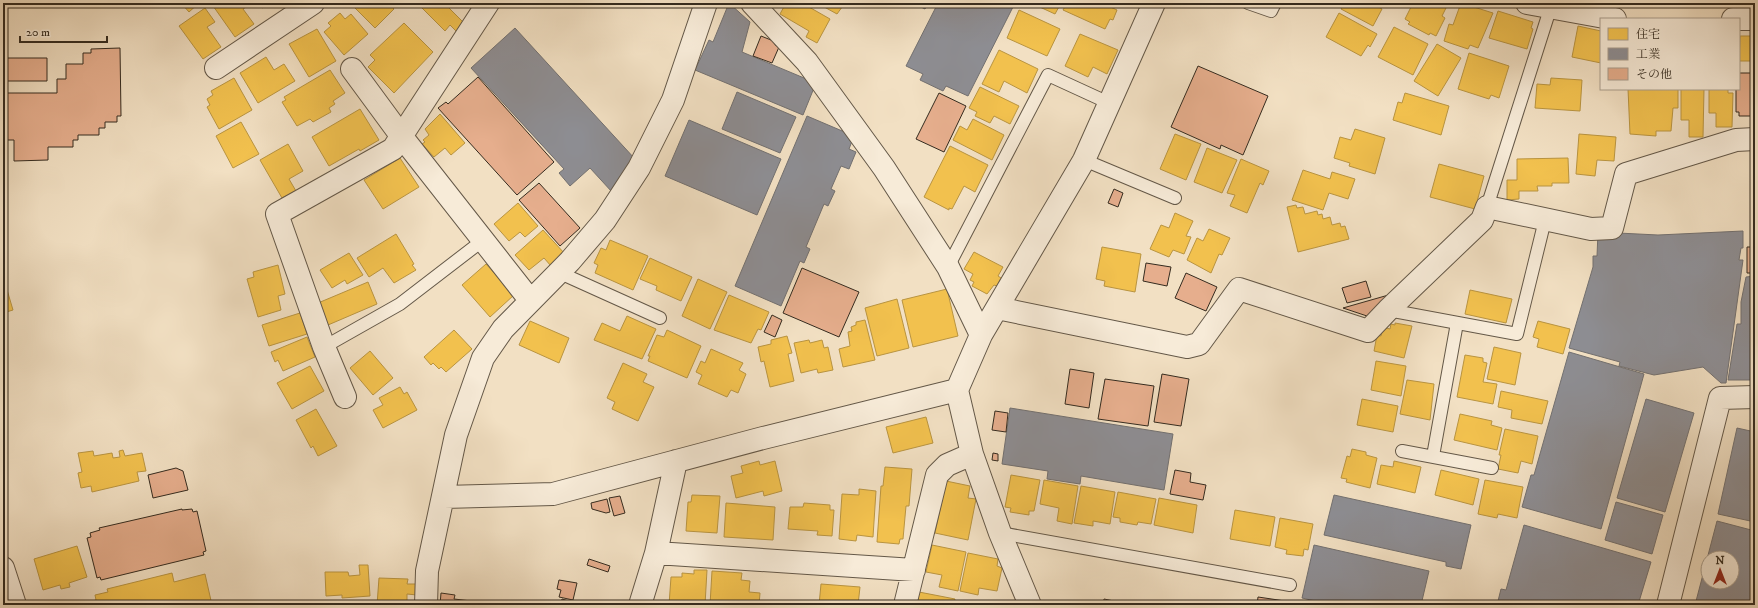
<svg xmlns="http://www.w3.org/2000/svg" width="1758" height="608" font-family="'IM FELL DW Pica','Noto Serif JP',serif">
<style>
.homes{fill:#f2c14e;stroke:#b99440}
.industry{fill:#8d8d92;stroke:#727070;fill-rule:evenodd}
.building{fill:#e6ae8d;stroke:#342b1f}
.lines{fill:none;stroke-linecap:round;stroke-linejoin:round}
.service-casing{stroke:#645848;stroke-width:14}
.minor-casing{stroke:#645848;stroke-width:24}
.tertiary-casing{stroke:#645848;stroke-width:24}
.service{stroke:#f7ebd8;stroke-width:12}
.minor{stroke:#f7ebd8;stroke-width:22}
.tertiary{stroke:#f7ebd8;stroke-width:22}
</style>
<rect width="100%" height="100%" fill="#f2e0c3"/>
<filter id="stains"><feTurbulence type="fractalNoise" baseFrequency=".005" numOctaves="4"/><feColorMatrix values="0 0 0 0 .2 0 0 0 0 .09 0 0 0 0 .02 0 0 0 .5 -.17"/></filter>
<radialGradient id="worn" r=".72"><stop offset=".6" stop-color="#630" stop-opacity="0"/><stop offset="1" stop-color="#630" stop-opacity=".3"/></radialGradient>
<!-- homes -->
<path class="homes" d="M181,3H199L189,12Z
M211,3H252L243,9L254,24L235,37Z
M258,3H270L262,8Z
M350,3H388L394,9L375,28Z
M417,3H444L464,23L456,31L450,25L445,31Z
M786,3H802L830,19L817,43L806,37L809,31L780,14Z
M817,3H845L837,14Z
M1031,3H1061L1055,14Z
M1067,3H1102L1117,10L1113,20L1110,19L1105,29L1063,10Z
M1345,3H1371L1382,9L1373,26L1341,9Z
M1413,3H1440L1447,6L1442,16L1445,18L1436,36L1430,33L1429,35L1408,24L1410,22L1405,19Z
M1461,3L1493,13L1478,48L1470,45L1468,49L1444,41L1449,24L1453,25Z
M1620,3H1640L1639,7L1620,5Z
M1715,3H1732V5H1715Z
M205,8L215,22L207,27L221,47L203,59L179,26Z
M1019,10L1060,29L1047,56L1007,38Z
M1498,11L1533,22L1531,28L1533,29L1527,49L1489,38Z
M340,13L345,19L351,14L368,34L344,55L324,32L331,26L328,23Z
M1339,13L1377,34L1370,47L1368,45L1361,56L1326,37Z
M404,23L433,52L394,93L368,67L375,60L370,55Z
M1578,26L1601,31V63L1572,57Z
M1394,27L1428,44L1413,75L1378,57Z
M317,29L336,61L309,77L289,44Z
M1080,34L1118,50L1107,74L1093,67L1088,77L1065,66Z
M1740,36H1755V61H1739Z
M1437,44L1461,58L1438,96L1414,81Z
M999,50L1038,69L1027,93L1004,81L999,92L982,84Z
M1469,53L1509,66L1499,98L1491,95L1489,99L1458,89Z
M266,57L274,70L284,64L295,81L258,103L240,73Z
M330,70L345,93L333,101L335,104L329,108L331,112L313,122L310,119L297,126L282,102L286,100L284,97Z
M234,78L252,110L219,129L207,107L210,105L207,99L213,95L211,91Z
M1551,78L1582,80L1580,111L1535,108L1537,84L1550,85Z
M980,87L1019,106L1010,124L994,116L990,123L975,116L977,112L969,108Z
M1628,89H1678V108H1673L1671,131H1656V136L1630,134Z
M1681,89H1704L1703,137H1689V120H1681Z
M1709,89H1728V93H1733L1732,127H1716V113H1709Z
M1405,93L1449,106L1441,135L1393,120L1398,102L1402,103Z
M360,109L379,140L360,151L359,149L329,166L312,137Z
M440,114L465,143L451,155L445,148L434,157L422,144L425,142L423,140L429,135L425,129Z
M973,119L1004,135L992,160L953,140L960,126L967,130Z
M241,122L259,154L233,168L216,136Z
M1355,129L1385,138L1375,174L1349,166L1350,163L1334,158L1340,137L1351,140Z
M1175,134L1201,144L1186,180L1160,169Z
M1579,134L1616,137L1614,161L1597,160L1595,176L1576,174Z
M288,144L303,171L289,179L296,191L282,198L260,160Z
M950,146L988,165L975,192L964,186L952,209L949,208V210L924,197Z
M1207,148L1237,160L1222,193L1194,182Z
M400,158L419,187L383,209L364,180Z
M1568,158L1569,183H1552V186H1537L1538,191H1519V199L1507,200V180H1517V159Z
M1241,159L1269,171L1263,185L1260,183L1247,213L1230,206L1235,195L1227,193Z
M1439,164L1484,176L1475,209L1430,197Z
M1303,170L1330,179L1332,172L1355,179L1348,199L1329,193L1323,210L1292,200Z
M518,203L538,226L525,237L520,232L509,241L494,224Z
M1296,205L1297,208L1303,207L1305,214L1317,211L1318,215L1322,214L1323,219L1330,217L1332,225L1340,223L1341,227L1345,226L1349,239L1298,252L1287,207Z
M1175,213L1193,221L1186,236L1191,237L1184,254L1173,250L1169,257L1150,249L1161,225L1169,228Z
M1209,229L1230,238L1222,255L1219,254L1211,273L1187,260L1197,238L1203,241Z
M543,230L565,254L551,266L544,258L529,270L515,255Z
M396,234L414,264L412,265L416,270L394,283L383,268L369,277L357,258Z
M610,240L648,256L633,290L595,273L598,265L594,263L601,248L606,250Z
M1102,247L1141,254L1135,292L1104,286L1105,281L1096,279Z
M974,252L1003,267L998,276L1001,278L997,286L994,285L987,294L972,286L974,282L970,280L973,274L964,269Z
M349,253L363,275L347,284L345,280L332,288L320,270Z
M650,258L692,277L681,301L656,290L657,286L640,279Z
M486,264L514,295L490,317L462,285Z
M278,265L285,294L278,296L281,310L258,317L247,279L254,277L253,272Z
M698,279L727,292L710,329L682,316Z
M368,282L377,304L328,325L318,303Z
M5,283L13,310L3,313V284Z
M947,289L958,336L913,347L902,300Z
M1470,290L1512,299L1506,323L1465,314Z
M729,295L769,312L761,330L758,329L751,343L714,330Z
M897,299L909,348L877,356L865,308Z
M300,313L307,334L269,346L262,325Z
M627,316L656,329L642,359L594,340L602,323L620,331Z
M865,320L875,360L843,367L839,349L850,346L848,332L852,331L851,327L856,325V322Z
M530,321L569,338L559,363L519,345Z
M1538,321L1570,329L1563,354L1537,347L1539,339L1533,337Z
M1395,323L1412,326L1404,358L1374,351L1377,335L1381,336L1383,327L1390,329L1391,324L1395,325Z
M454,330L472,349L446,372L441,367L439,369L433,363L431,365L424,357Z
M667,330L701,346L687,378L648,361L650,356H648L657,335L664,337Z
M787,336L792,353L788,354L794,381L770,387L764,361L761,362L758,347L771,344V340Z
M307,337L315,357L283,371L278,360L275,362L271,352Z
M809,340L810,343L822,340L824,348L828,347L833,370L818,373L817,369L801,373L794,343Z
M1494,347L1521,353L1515,385L1487,379Z
M711,349L743,363L739,370L746,374L738,393L731,390L727,397L698,384L702,375L696,372L701,361L705,363Z
M370,351L393,378L373,395L350,368Z
M1465,355L1483,358V362L1487,363L1483,382L1497,384L1493,404L1457,397Z
M1376,361L1406,366L1401,396L1371,390Z
M623,363L647,374L643,382L654,387L638,421L612,409L615,402L607,398Z
M310,366L324,391L292,409L277,383Z
M1407,380L1434,384L1430,420L1400,414Z
M400,387L404,394L407,392L417,410L383,428L373,410L383,405L379,398Z
M1501,391L1548,401L1542,424L1511,418L1512,410L1498,407Z
M1362,399L1398,406L1393,432L1357,425Z
M316,409L337,446L318,456L313,446L311,448L296,420Z
M1460,414L1492,421L1491,425L1502,428L1497,450L1454,440Z
M926,417L933,443L893,453L886,427Z
M1505,429L1538,436L1532,464L1521,461L1518,473L1498,469L1501,455H1499Z
M1352,449L1366,452V455L1377,458L1370,488L1346,482L1347,479L1341,478L1347,456L1350,457Z
M123,450L125,456L142,453L146,471L137,472L139,481L92,492L91,486L81,488L78,473L82,472L78,453L93,451L94,456L112,453L113,458L120,457L119,451Z
M759,461L760,465L775,461L782,491L764,496L763,491L736,498L731,476L743,473L741,466Z
M1394,461L1421,467L1415,493L1377,484L1381,465L1393,467Z
M885,467L912,469L909,506H906L903,539H900L899,544L877,542L881,486H883Z
M1441,470L1479,479L1473,505L1435,495Z
M1011,475L1040,480L1034,511H1029V515L1010,512L1011,508L1005,507Z
M1044,480L1078,486L1072,524L1057,521L1059,508L1040,504Z
M1485,480L1523,487L1517,518L1498,514L1497,518L1478,514Z
M946,481L970,486L968,498L976,499L968,540L935,533Z
M1081,486L1115,492L1110,524L1093,521V526L1074,523Z
M859,489L876,491L873,537L857,535L856,541L839,539L842,494L859,495Z
M1118,492L1156,499L1151,524L1138,522L1137,525L1120,522V518L1113,517Z
M692,495L720,496L717,533L686,531L688,502H691Z
M1159,498L1197,505L1193,533L1154,525Z
M726,503L775,507L773,540L724,537Z
M804,503L830,505V510H834L832,536L817,535L818,531L788,529L790,507H803Z
M1235,510L1275,517L1270,546L1230,539Z
M1280,518L1313,524L1308,550L1304,549L1303,556L1286,554L1287,550L1275,547Z
M932,545L966,552L958,591L939,587L942,575L926,572Z
M77,546L87,577L69,583L70,587L61,589L60,585L43,590L34,559Z
M968,553L998,559L997,566L1002,568L997,591L979,588L978,595L960,591Z
M359,565H368L370,596L342,598V595L326,596L325,572H348L349,576L360,575Z
M694,570H707L705,605H669L671,577H682V573L694,574Z
M712,571L742,573L741,580L750,581L749,592L760,593L759,605H710Z
M172,573L174,582L205,574L212,605H90L89,602L96,600L95,595L108,592L107,589Z
M379,578L408,579L407,584H417V595L407,594V605H377Z
M821,584L860,587L858,605H819Z
M919,592L955,599L954,603L958,605H916Z
M371,601V605H333Z"/>
<!-- industry -->
<path class="industry" d="M729,3L750,22L742,52L816,83L803,115L695,70L709,40L713,42Z
M913,3H928L925,9Z
M938,3H1015L968,96L946,86L943,91L920,80L923,74L906,66Z
M515,28L635,159L612,192L590,168L570,186L559,173L564,169L471,68Z
M737,92L796,117L780,153L722,129Z
M807,116L854,136L849,149L856,152L849,169L841,166L831,189L835,191L828,206L824,204L806,247L810,249L804,263L800,261L781,306L735,286Z
M689,120L781,159L757,215L665,176Z
M1743,231V248H1741L1739,260H1743L1726,383H1721L1703,367L1654,375L1619,366L1620,362L1569,348L1593,267V256H1597L1598,232L1658,235Z
M1755,276V380H1728L1737,324H1741V302L1746,277Z
M1569,352L1644,374L1601,529L1522,507L1531,475H1534Z
M1646,399L1694,413L1665,512L1617,498Z
M1010,408L1173,434L1164,490L1081,476L1080,484L1047,479L1048,471L1002,464Z
M1737,428L1755,432V522L1718,514Z
M1334,495L1471,525L1461,569L1446,566V562L1324,535Z
M1616,502L1663,515L1652,554L1605,540Z
M1717,521L1755,531V605H1695ZM1708,558H1732V582H1708Z
M1524,525L1651,562L1638,605H1497L1501,589L1506,590Z
M1314,545L1429,571L1421,605H1333L1302,598Z"/>
<!-- building -->
<path class="building" d="M761,36L776,42L775,45L779,47L772,63L753,56Z
M120,48L121,116H117V122H105V128H99V135H78V140H73V147H48V160L14,161V140H3V93H57V79H66V64H83V53H91V49Z
M3,58H47V81H3Z
M1198,66L1268,96L1243,155L1221,145L1220,149L1171,127Z
M1739,73H1755V116H1739V112H1736V89H1739Z
M478,77L554,162L517,195L438,108L446,102L448,104Z
M939,93L966,106L944,152L916,139Z
M539,183L580,228L560,246L519,200Z
M1114,189L1123,193L1118,207L1108,203Z
M1747,247H1755V273H1747Z
M1146,263L1171,267L1167,286L1143,281Z
M802,268L859,292L839,337L783,313Z
M1186,273L1217,287L1206,311L1175,298Z
M1366,281L1371,297L1347,303L1342,288Z
M1392,294L1370,317L1343,308Z
M772,315L782,320L775,337L764,332Z
M1070,369L1094,373L1089,408L1065,404Z
M1162,374L1189,379L1181,426L1154,422Z
M1105,379L1154,386L1148,426L1098,419Z
M995,411L1008,413L1006,432L992,430Z
M993,453L998,454V461L992,460Z
M176,468L183,471L188,490L153,498L148,475Z
M1175,470L1191,473L1190,482L1206,485L1203,500L1170,494Z
M620,496L625,513L614,516L609,498Z
M607,499L610,512L606,513L592,509L591,503Z
M182,509V510L192,509L193,512L197,511L206,551L203,552L204,555L101,580L100,577L97,578L87,538L91,537L90,533L100,530L99,528Z
M589,559L610,566L608,572L587,565Z
M559,580L577,583L573,600L559,597L561,590L557,589Z
M441,593L455,595L454,599L489,603L488,605H440Z
M1258,597L1285,601L1284,605H1257Z
M562,599L572,602L571,605H560Z
M1104,599L1134,605H1103Z
M1292,602L1304,605H1291Z"/>
<g class="lines">
<!-- service casing -->
<g class="service-casing">
<path id="service" d="M1248,3L1271,11L1275,3
M1084,160L1175,198
M1487,207L1552,3
M948,267L1048,75L1109,103
M558,272L660,318
M1388,310L1517,334L1545,220
M324,347L400,304L482,241
M1402,451L1492,468
M1433,456L1457,323
M1000,533L1290,585"/>
</g>
<!-- minor casing -->
<g class="minor-casing">
<path id="minor" d="M752,3L807,62L884,168L948,267L981,335
M1527,3L1615,19
M1733,19H1755
M216,68L313,3
M352,69L402,137L530,300
M997,308L1187,347L1199,344L1239,289L1368,331L1388,310L1482,220L1487,207L1591,229L1612,228L1626,174L1736,140L1755,139
M345,397L324,347L277,214L393,149L488,3
M444,497L553,494L763,438L957,390
M656,553L914,570
M426,605L427,571L456,435L483,358L503,329L570,261L605,220L639,168L673,100L706,3
M640,605L656,553L676,461
M905,605L937,475L947,465L972,454
M1030,605L1000,533L972,454L957,390L981,335L1084,160L1154,3
M1668,605L1720,398L1755,397"/>
</g>
<!-- tertiary casing -->
<g class="tertiary-casing">
<path id="tertiary" d="M3,568L15,605"/>
</g>
<!-- service -->
<use href="#service" class="service"/>
<!-- minor -->
<use href="#minor" class="minor"/>
<!-- tertiary -->
<use href="#tertiary" class="tertiary"/>
</g>
<!-- margin -->
<rect width="1758" height="608" fill="none" stroke="#f2e0c3" stroke-width="16"/>
<rect x="4" y="4" width="1750" height="600" fill="none" stroke="#342b1f" stroke-width="2"/>
<rect x="8" y="8" width="1742" height="592" fill="none" stroke="#342b1f"/>
<!-- legend -->
<rect x="1600" y="18" width="140" height="72" fill="#f7ebd8" stroke="#a99e8e"/>
<rect x="1608" y="28" width="20" height="12" fill="#f2c14e" stroke="#a99e8e"/>
<text x="1636" y="38" font-size="12" fill="#342b1f">住宅</text>
<rect x="1608" y="48" width="20" height="12" fill="#8d8d92" stroke="#a99e8e"/>
<text x="1636" y="58" font-size="12" fill="#342b1f">工業</text>
<rect x="1608" y="68" width="20" height="12" fill="#e6ae8d" stroke="#a99e8e"/>
<text x="1636" y="78" font-size="12" fill="#342b1f">その他</text>
<!-- north arrow -->
<g transform="translate(1720 570)"><circle r="19" fill="#f7ebd8" stroke="#a99e8e"/>
<path d="M0-3L7 15L0 10L-7 15Z" fill="#8f2418"/>
<text y="-6" font-size="11" font-weight="bold" text-anchor="middle" fill="#342b1f">N</text>
</g>
<!-- scale -->
<path d="M20 36v6h87v-6" fill="none" stroke="#342b1f" stroke-width="2"/>
<text x="26" y="36" font-size="12" fill="#342b1f" stroke="#f7ebd8" stroke-width="3" paint-order="stroke">20 m</text>
<rect width="100%" height="100%" filter="url(#stains)"/>
<rect width="100%" height="100%" fill="url(#worn)"/>
</svg>
